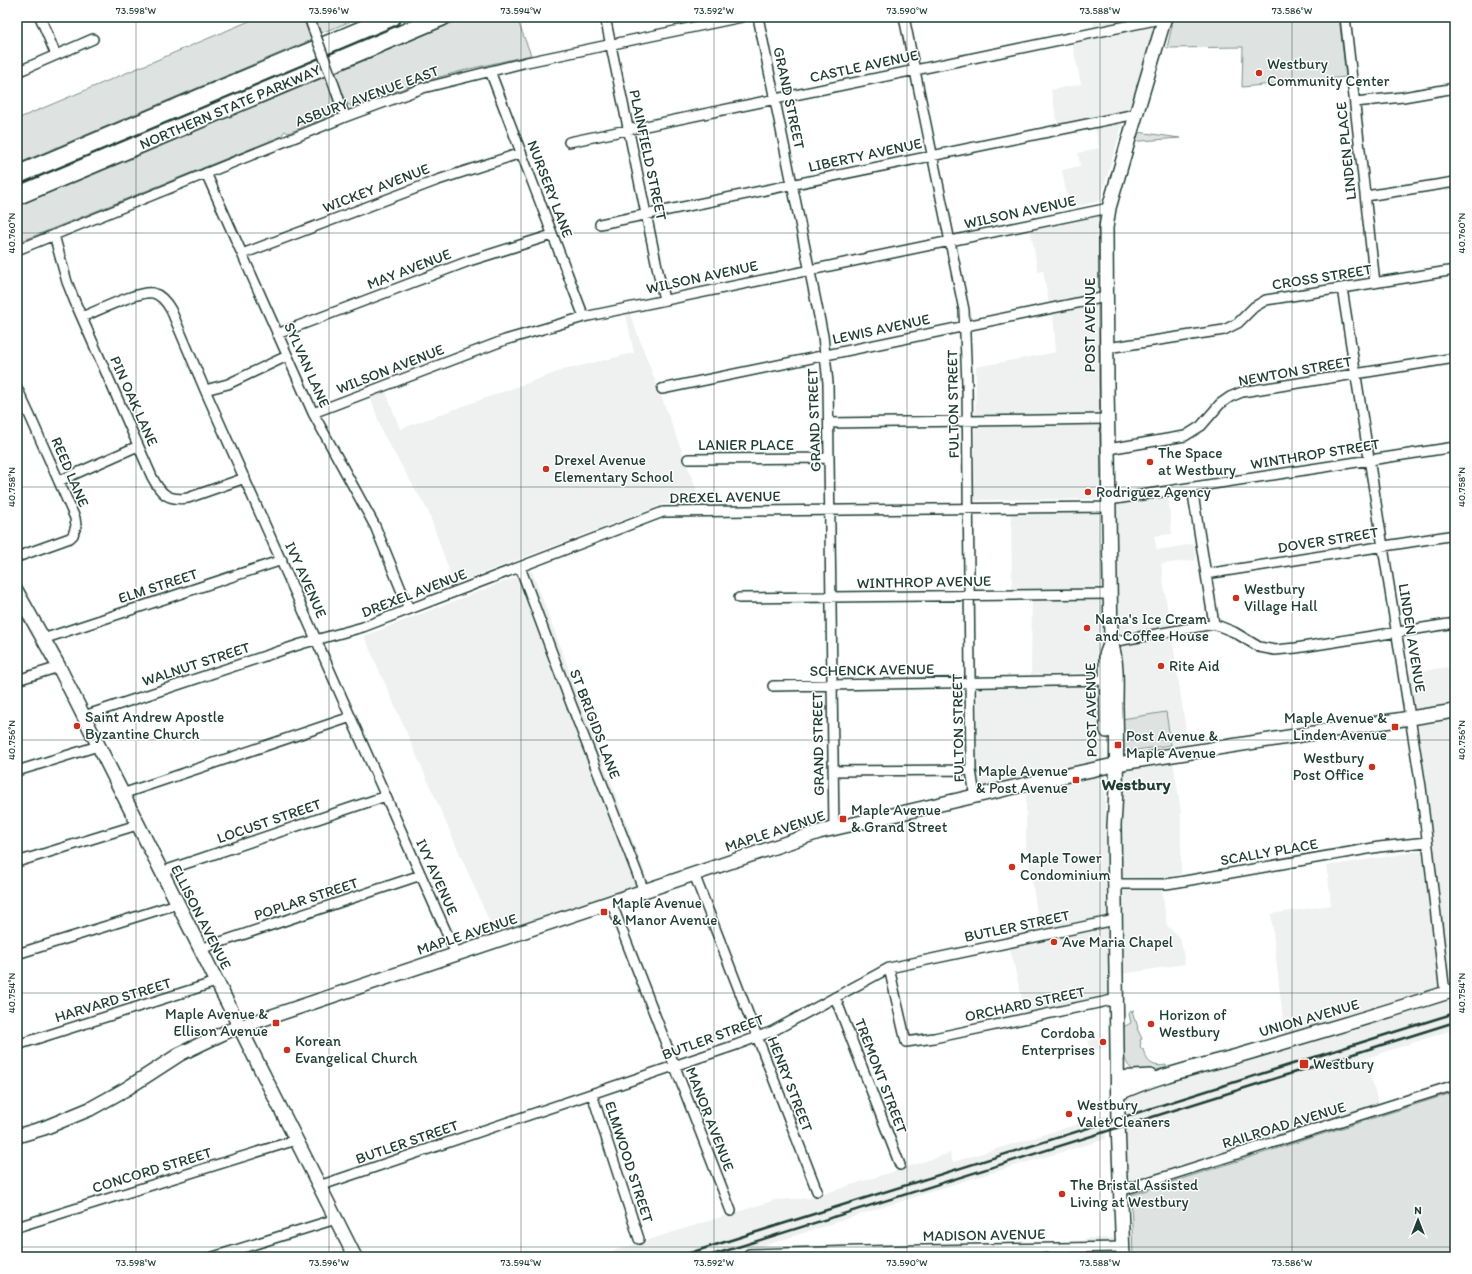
<svg xmlns="http://www.w3.org/2000/svg" width="1472" height="1274" font-family="Itim,sans-serif">
<style>
.built{fill:#eef1f0}
.green{fill:#dee3e2;stroke:#7e908b}
.lines{fill:none;stroke-linecap:round;stroke-linejoin:round}
.street-casing{stroke:#1f3d34;stroke-width:12}
.secondary-casing{stroke:#1f3d34;stroke-width:16}
.highway-casing{stroke:#1f3d34;stroke-width:20}
.street{stroke:#fff;stroke-width:9}
.secondary{stroke:#fff;stroke-width:13}
.highway{stroke:#fff;stroke-width:17}
.rail{stroke:#1f3d34;stroke-width:2.5}
.street-bridge-casing{stroke:#1f3d34;stroke-width:12;stroke-linecap:butt}
.street-bridge{stroke:#fff;stroke-width:9}
.ticks{fill:none;stroke:#1f3d34;stroke-width:1;stroke-opacity:0.45}
.poi-dot{fill:#c8321e;stroke:#fff;stroke-width:1.5}
.labels{text-anchor:middle;dominant-baseline:central;stroke-width:3;stroke-linejoin:round;paint-order:stroke}
.poi-label{font-size:15px;fill:#1f3d34;stroke:#fff;text-anchor:start}
.street-label{font-size:15px;fill:#1f3d34;stroke:#fff}
.quarter-label{font-size:17px;font-weight:bold;fill:#1f3d34;stroke:#fff}
.neatline{fill:none;stroke:#1f3d34;stroke-width:1.5}
.ticks-label{font-size:10px;text-anchor:middle;fill:#1f3d34}
</style>
<rect width="100%" height="100%" fill="#fff"/>
<filter id="ink" filterUnits="userSpaceOnUse"><feTurbulence type="fractalNoise" baseFrequency=".025" numOctaves="2"/><feDisplacementMap in="SourceGraphic" scale="8" xChannelSelector="R" yChannelSelector="G"/><feConvolveMatrix kernelMatrix="1 2 1 2 8 2 1 2 1" color-interpolation-filters="sRGB"/></filter>
<g filter="url(#ink)">
<!-- built -->
<path class="built" d="M1092,17H1165L1136,114L1059,130L1051,90L1081,84L1071,38L1095,33Z
M1123,122L1100,201L1069,208L1062,170L1080,166L1078,153L1099,148L1095,127Z
M1101,214V293L1049,303L1043,271L1038,272L1030,227Z
M1099,302L1102,499L974,500L976,367L1056,352L1053,313Z
M630,314L702,504H664L454,584L428,511L383,434L370,396L385,390L400,429L563,370L634,353L626,315Z
M1168,496L1172,534L1154,536L1157,550L1193,544L1196,560L1161,564L1170,627L1116,634L1115,504Z
M1011,510H1102V672L1031,675L1032,589H1012Z
M532,571L648,881L495,934L364,636Z
M1172,636L1188,745L1172,748L1166,713L1122,719L1119,646Z
M1455,666V703L1413,710L1408,673Z
M978,684H1103L1104,760L976,788Z
M1455,720V1029L1366,1058L1378,1103L1127,1183L1124,1104L1129,1096L1145,1086L1286,1047L1271,914L1331,905L1327,866L1435,849L1418,725Z
M1173,760L1181,812V874L1165,878L1121,877L1119,769Z
M1105,773L1107,916L1040,930L1026,845V788Z
M1120,888L1162,889L1167,926L1180,937L1185,964L1122,974Z
M1107,925L1112,997L1026,1015L1009,945Z
M1106,1036L1107,1047L1090,1051L1088,1041Z
M1108,1115L1106,1139L964,1181L748,1251V1257H594L775,1200L811,1198L950,1153L953,1162Z
M1085,1238H1123V1257H1084Z"/>
<!-- green -->
<path class="green" d="M259,17H303L311,40L17,164V119Z
M315,17H362L321,33Z
M466,17H519L517,19L531,55L469,69L428,80L351,107L350,105L347,104L335,73Z
M1174,17H1339L1346,77L1242,87L1243,47L1167,48Z
M325,77L336,108L335,111L336,114L288,133L285,131L283,133L282,136L17,243V206C120,165 222,119 325,77Z
M1131,131L1180,138L1128,142Z
M1166,712L1171,745L1122,752V719Z
M1134,1010L1132,1012L1135,1021H1136L1138,1028H1137L1142,1039L1140,1040L1141,1044L1140,1045L1141,1049H1143C1146,1061 1152,1068 1166,1065V1068C1158,1069 1146,1073 1138,1072C1120,1068 1124,1041 1123,1027L1131,1023L1129,1014L1131,1011Z
M1455,1092V1257H1133L1131,1195Z"/>
<g class="lines">
<!-- street casing -->
<g class="street-casing">
<path id="street" d="M40,17L56,55
M309,17L314,31
M605,17L664,300
M758,17L823,336L828,383L834,829
M904,17L964,310L967,384L971,770L975,796
M1345,17L1375,283
M490,71L584,317
M17,72L93,39
M332,79L345,117
M1355,102L1403,97L1455,88
M569,142L1165,18
M206,173L313,413L375,526L409,609
M1366,196L1455,182
M600,224L1136,114
M54,235L67,282L75,302L152,477C161,494 168,501 188,498L245,478
M17,250L345,117L423,88L527,62L742,17
M242,254L438,180L521,153
M1342,288L1421,787L1445,993
M82,317C97,311 139,290 153,293C161,295 167,303 171,310L205,390L456,954
M277,334L469,261L552,235
M1107,348L1224,330L1238,323L1254,307L1266,300L1455,270
M17,388L30,416L75,518L76,526L73,535L70,538L17,557
M662,389L1106,297
M205,390L228,384L287,356
M313,413L505,340L584,317L1109,208
M829,423L1107,419
M1108,449L1185,436L1201,426L1220,404L1230,397L1242,392L1455,358
M688,459L829,458
M59,481L138,446
M1192,488L1214,624
M1109,500L1455,447
M520,567L570,701L644,891
M1206,574L1455,535
M739,598L1110,594
M43,639L282,560
M1111,642L1214,624L1234,632L1259,647L1275,650L1296,648L1455,623
M17,680L59,667
M773,686L1111,680
M84,716L301,644L363,627L663,512L1109,507
M17,771L98,746
M833,771L971,770
M122,794L351,717
M17,862L137,825
M161,872L386,796
M694,874L817,1191
M1115,884H1166L1179,882L1379,847L1427,842
M611,902L731,1211
M200,949L421,875
M17,954L177,904
M889,968L906,1042L934,1038L1117,999
M835,997L900,1165
M17,1045L216,982
M592,1094L639,1239
M319,1186L736,1045L773,1031L889,968L1115,920
M1120,1191L1455,1085
M17,1227L296,1140
M749,1254L860,1251L1123,1247
M213,1257L336,1219"/>
</g>
<!-- secondary casing -->
<g class="secondary-casing">
<path id="secondary" d="M17,592L59,667L355,1257
M1107,731L1106,655L1111,642
M1118,1078L1150,1076
M1118,1094C1160,1074 1207,1065 1251,1052C1319,1032 1387,1012 1455,990
M17,1136L44,1128L90,1109L126,1089L180,1054L228,1031L819,832L1036,782L1128,762L1455,711
M1123,1257L1118,1123L1114,825C1117,785 1117,746 1116,706C1116,684 1118,663 1111,642L1107,385L1106,228L1109,208L1128,142L1165,17"/>
</g>
<!-- highway casing -->
<g class="highway-casing">
<path id="highway" d="M17,175L392,17
M17,196L442,17"/>
</g>
<!-- street -->
<use href="#street" class="street"/>
<!-- secondary -->
<use href="#secondary" class="secondary"/>
<!-- highway -->
<use href="#highway" class="highway"/>
<!-- rail -->
<path class="rail" d="M677,1257L1455,1013
M706,1257L1455,1022"/>
<!-- street-bridge casing -->
<g class="street-bridge-casing">
<path id="street-bridge" d="M314,31L332,79"/>
</g>
<!-- street-bridge -->
<use href="#street-bridge" class="street-bridge"/>
</g>
</g>
<!-- ticks -->
<path class="ticks" d="M136,17V1257M329,17V1257M521,17V1257M714,17V1257M907,17V1257M1100,17V1257M1292,17V1257M17,233H1455M17,487H1455M17,740H1455M17,993H1455M17,1247H1455"/>
<!-- markers -->
<g class="poi-dot">
<circle cx="1259" cy="73" r="4"/>
<circle cx="1150" cy="462" r="4"/>
<circle cx="546" cy="469" r="4"/>
<circle cx="1088" cy="492" r="4"/>
<circle cx="1236" cy="598" r="4"/>
<circle cx="1087" cy="628" r="4"/>
<circle cx="1161" cy="666" r="4"/>
<circle cx="77" cy="726" r="4"/>
<rect x="1391" y="723" width="8" height="8" rx="2"/>
<rect x="1114" y="741" width="8" height="8" rx="2"/>
<circle cx="1372" cy="767" r="4"/>
<rect x="1072" y="776" width="8" height="8" rx="2"/>
<rect x="839" y="815" width="8" height="8" rx="2"/>
<circle cx="1012" cy="867" r="4"/>
<rect x="600" y="908" width="8" height="8" rx="2"/>
<circle cx="1054" cy="942" r="4"/>
<rect x="272" y="1019" width="8" height="8" rx="2"/>
<circle cx="1151" cy="1024" r="4"/>
<circle cx="1103" cy="1042" r="4"/>
<circle cx="287" cy="1050" r="4"/>
<rect x="1299" y="1059" width="10" height="10" rx="2"/>
<circle cx="1069" cy="1114" r="4"/>
<circle cx="1062" cy="1194" r="4"/>
</g>
<g class="labels">
<!-- poi labels -->
<g class="poi-label">
<text x="1267" y="64">Westbury<tspan x="1267" dy="17">Community Center</tspan></text>
<text x="1158" y="453">The Space<tspan x="1158" dy="17">at Westbury</tspan></text>
<text x="554" y="460">Drexel Avenue<tspan x="554" dy="17">Elementary School</tspan></text>
<text x="1096" y="492">Rodriguez Agency</text>
<text x="1244" y="589">Westbury<tspan x="1244" dy="17">Village Hall</tspan></text>
<text x="1095" y="619">Nana's Ice Cream<tspan x="1095" dy="17">and Coffee House</tspan></text>
<text x="1169" y="666">Rite Aid</text>
<text x="85" y="717">Saint Andrew Apostle<tspan x="85" dy="17">Byzantine Church</tspan></text>
<text x="1387" y="718" text-anchor="end">Maple Avenue &amp;<tspan x="1387" dy="17">Linden Avenue</tspan></text>
<text x="1126" y="736">Post Avenue &amp;<tspan x="1126" dy="17">Maple Avenue</tspan></text>
<text x="1364" y="758" text-anchor="end">Westbury<tspan x="1364" dy="17">Post Office</tspan></text>
<text x="1068" y="771" text-anchor="end">Maple Avenue<tspan x="1068" dy="17">&amp; Post Avenue</tspan></text>
<text x="851" y="810">Maple Avenue<tspan x="851" dy="17">&amp; Grand Street</tspan></text>
<text x="1020" y="858">Maple Tower<tspan x="1020" dy="17">Condominium</tspan></text>
<text x="612" y="903">Maple Avenue<tspan x="612" dy="17">&amp; Manor Avenue</tspan></text>
<text x="1062" y="942">Ave Maria Chapel</text>
<text x="268" y="1014" text-anchor="end">Maple Avenue &amp;<tspan x="268" dy="17">Ellison Avenue</tspan></text>
<text x="1159" y="1015">Horizon of<tspan x="1159" dy="17">Westbury</tspan></text>
<text x="1095" y="1033" text-anchor="end">Cordoba<tspan x="1095" dy="17">Enterprises</tspan></text>
<text x="295" y="1041">Korean<tspan x="295" dy="17">Evangelical Church</tspan></text>
<text x="1313" y="1064">Westbury</text>
<text x="1077" y="1105">Westbury<tspan x="1077" dy="17">Valet Cleaners</tspan></text>
<text x="1070" y="1185">The Bristal Assisted<tspan x="1070" dy="17">Living at Westbury</tspan></text>
</g>
<!-- street labels -->
<g class="street-label">
<text transform="translate(864 66) rotate(-12)">CASTLE AVENUE</text>
<text transform="translate(367 96) rotate(-20)">ASBURY AVENUE EAST</text>
<text transform="translate(789 98) rotate(78)">GRAND STREET</text>
<text transform="translate(230 107) rotate(-23)">NORTHERN STATE PARKWAY</text>
<text transform="translate(1346 151) rotate(-96)">LINDEN PLACE</text>
<text transform="translate(648 155) rotate(78)">PLAINFIELD STREET</text>
<text transform="translate(865 155) rotate(-12)">LIBERTY AVENUE</text>
<text transform="translate(376 188) rotate(-21)">WICKEY AVENUE</text>
<text transform="translate(550 189) rotate(69)">NURSERY LANE</text>
<text transform="translate(1020 212) rotate(-12)">WILSON AVENUE</text>
<text transform="translate(409 269) rotate(-21)">MAY AVENUE</text>
<text transform="translate(702 277) rotate(-12)">WILSON AVENUE</text>
<text transform="translate(1322 277) rotate(-9)">CROSS STREET</text>
<text transform="translate(1090 325) rotate(-90)">POST AVENUE</text>
<text transform="translate(881 329) rotate(-12)">LEWIS AVENUE</text>
<text transform="translate(307 365) rotate(66)">SYLVAN LANE</text>
<text transform="translate(390 369) rotate(-21)">WILSON AVENUE</text>
<text transform="translate(1295 371) rotate(-10)">NEWTON STREET</text>
<text transform="translate(134 401) rotate(66)">PIN OAK LANE</text>
<text transform="translate(953 404) rotate(-91)">FULTON STREET</text>
<text transform="translate(814 420) rotate(-92)">GRAND STREET</text>
<text x="746" y="445">LANIER PLACE</text>
<text transform="translate(1315 454) rotate(-9)">WINTHROP STREET</text>
<text transform="translate(70 472) rotate(67)">REED LANE</text>
<text transform="translate(725 497) rotate(-1)">DREXEL AVENUE</text>
<text transform="translate(1328 540) rotate(-9)">DOVER STREET</text>
<text transform="translate(306 580) rotate(66)">IVY AVENUE</text>
<text transform="translate(924 582) rotate(-1)">WINTHROP AVENUE</text>
<text transform="translate(158 586) rotate(-18)">ELM STREET</text>
<text transform="translate(414 593) rotate(-21)">DREXEL AVENUE</text>
<text transform="translate(1412 638) rotate(81)">LINDEN AVENUE</text>
<text transform="translate(196 664) rotate(-18)">WALNUT STREET</text>
<text transform="translate(872 670) rotate(-1)">SCHENCK AVENUE</text>
<text transform="translate(1091 710) rotate(-91)">POST AVENUE</text>
<text transform="translate(595 724) rotate(69)">ST BRIGIDS LANE</text>
<text transform="translate(958 728) rotate(-91)">FULTON STREET</text>
<text transform="translate(818 744) rotate(-91)">GRAND STREET</text>
<text transform="translate(269 821) rotate(-19)">LOCUST STREET</text>
<text transform="translate(775 831) rotate(-18)">MAPLE AVENUE</text>
<text transform="translate(1269 852) rotate(-10)">SCALLY PLACE</text>
<text transform="translate(437 877) rotate(66)">IVY AVENUE</text>
<text transform="translate(306 899) rotate(-18)">POPLAR STREET</text>
<text transform="translate(201 917) rotate(63)">ELLISON AVENUE</text>
<text transform="translate(1017 926) rotate(-12)">BUTLER STREET</text>
<text transform="translate(467 934) rotate(-18)">MAPLE AVENUE</text>
<text transform="translate(113 1000) rotate(-17)">HARVARD STREET</text>
<text transform="translate(1025 1004) rotate(-12)">ORCHARD STREET</text>
<text transform="translate(1309 1018) rotate(-16)">UNION AVENUE</text>
<text transform="translate(713 1037) rotate(-20)">BUTLER STREET</text>
<text transform="translate(881 1076) rotate(69)">TREMONT STREET</text>
<text transform="translate(790 1084) rotate(69)">HENRY STREET</text>
<text transform="translate(710 1119) rotate(69)">MANOR AVENUE</text>
<text transform="translate(1284 1125) rotate(-17)">RAILROAD AVENUE</text>
<text transform="translate(407 1142) rotate(-19)">BUTLER STREET</text>
<text transform="translate(629 1162) rotate(72)">ELMWOOD STREET</text>
<text transform="translate(152 1170) rotate(-17)">CONCORD STREET</text>
<text transform="translate(984 1235) rotate(-1)">MADISON AVENUE</text>
</g>
<!-- quarter labels -->
<g class="quarter-label">
<text x="1136" y="784">Westbury</text>
</g>
</g>
<!-- margin -->
<rect width="1472" height="1274" fill="none" stroke="#fff" stroke-width="44"/>
<!-- north arrow -->
<g transform="translate(1418 1220)" stroke="#ffffff" stroke-width="3" paint-order="stroke">
<path d="M0-3L7 15L0 10L-7 15Z" fill="#1f3d34"/>
<text y="-6" font-size="11" font-weight="bold" text-anchor="middle" fill="#1f3d34">N</text>
</g>
<rect x="22" y="22" width="1428" height="1230" class="neatline"/>
<g class="ticks-label">
<text x="136" y="14">73.598°W</text>
<text x="329" y="14">73.596°W</text>
<text x="521" y="14">73.594°W</text>
<text x="714" y="14">73.592°W</text>
<text x="907" y="14">73.590°W</text>
<text x="1100" y="14">73.588°W</text>
<text x="1292" y="14">73.586°W</text>
<text transform="translate(11 233) rotate(-90)" y="4">40.760°N</text>
<text transform="translate(1461 233) rotate(-90)" y="4">40.760°N</text>
<text transform="translate(11 487) rotate(-90)" y="4">40.758°N</text>
<text transform="translate(1461 487) rotate(-90)" y="4">40.758°N</text>
<text transform="translate(11 740) rotate(-90)" y="4">40.756°N</text>
<text transform="translate(1461 740) rotate(-90)" y="4">40.756°N</text>
<text transform="translate(11 993) rotate(-90)" y="4">40.754°N</text>
<text transform="translate(1461 993) rotate(-90)" y="4">40.754°N</text>
<text x="136" y="1266">73.598°W</text>
<text x="329" y="1266">73.596°W</text>
<text x="521" y="1266">73.594°W</text>
<text x="714" y="1266">73.592°W</text>
<text x="907" y="1266">73.590°W</text>
<text x="1100" y="1266">73.588°W</text>
<text x="1292" y="1266">73.586°W</text>
</g>
</svg>
